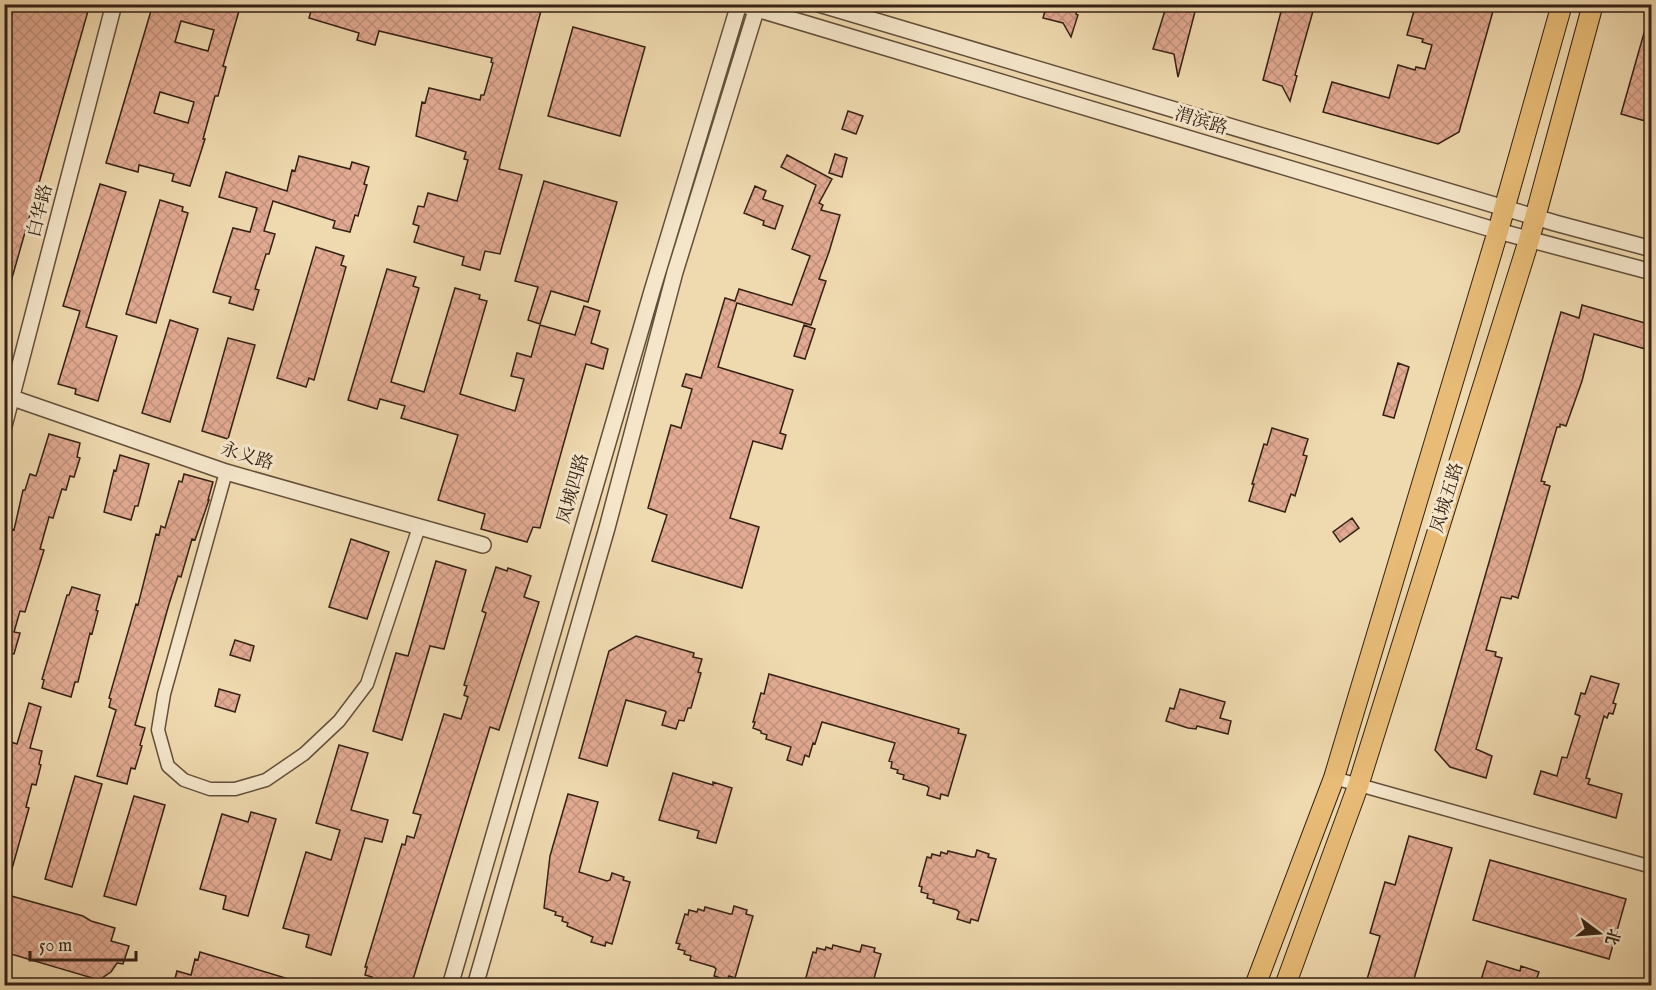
<svg xmlns="http://www.w3.org/2000/svg" width="1656" height="990" font-family="'IM FELL English','Noto Serif SC',serif">
<style>
.building{fill:url(#building-cross-hatch);stroke:#342115;stroke-width:1.5;fill-rule:evenodd}
.lines{fill:none;stroke-linecap:round;stroke-linejoin:round}
.minor-casing{stroke:#634f3b;stroke-width:15}
.tertiary-casing{stroke:#634f3b;stroke-width:18}
.primary-casing{stroke:#342115;stroke-width:22}
.minor{stroke:#f5e6ca;stroke-width:12}
.tertiary{stroke:#f5e6ca;stroke-width:15}
.primary{stroke:#e8bc77;stroke-width:20}
.labels{text-anchor:middle;dominant-baseline:central;stroke-width:6;stroke-linejoin:round;paint-order:stroke}
.street-label{font-size:18px;fill:#342115;stroke:#f5e6ca}
</style>
<defs>
<pattern id="building-cross-hatch" width="8" height="8" patternUnits="userSpaceOnUse" patternTransform="scale(1.5)"><rect width="8" height="8" fill="#e2aa92"/><path d="M0 0l8 8M0 8l8-8" fill="none" stroke="#c2927d"/></pattern>
</defs>
<rect width="100%" height="100%" fill="#efd9ae"/>
<filter id="stains"><feTurbulence type="fractalNoise" baseFrequency=".00333" numOctaves="4"/><feColorMatrix values="0 0 0 0 .2 0 0 0 0 .09 0 0 0 0 .02 0 0 0 .5 -.17"/></filter>
<radialGradient id="worn" r=".72"><stop offset=".6" stop-color="#630" stop-opacity="0"/><stop offset="1" stop-color="#630" stop-opacity=".3"/></radialGradient>
<!-- building -->
<path class="building" d="M15,4H90L8,292L4,291V193L9,179L4,178V15L11,17Z
M153,4H241L223,66L226,67L218,96H215L203,139H205L190,186L172,181L174,174L139,165L138,172L106,163ZM181,21L214,30L208,51L175,42ZM160,92L194,102L188,123L154,113Z
M313,4H534L542,7L499,169L522,175L500,254L485,251L480,270L462,265L464,257L414,242L419,226L413,224L418,206L424,207L428,193L457,201L468,160L464,159L466,152L416,136L422,102L425,103L429,88L480,100L481,95H484L493,63L491,62L492,58L379,31L375,45L357,40L359,33L309,18Z
M1047,4H1078L1076,14L1078,15L1071,37L1063,23L1043,18Z
M1167,4H1197L1178,77L1174,54L1153,49Z
M1283,4H1315L1295,75L1297,76L1290,101L1282,86L1263,80Z
M1416,4H1495L1459,132L1438,144L1323,112L1332,82L1389,98L1398,65L1415,70L1416,67L1425,69L1432,45L1422,42L1423,39L1407,35Z
M1648,19H1652V123L1621,114Z
M573,27L645,47L620,136L548,116Z
M848,111L863,116L856,134L842,129Z
M835,154L847,158L842,177L829,173Z
M787,155L832,179L819,203L823,205L821,210L840,215L829,252L819,279L826,281L811,325L737,303L718,367L793,390L780,433L786,435L782,449L753,441L730,518L759,527L742,588L652,561L667,515L648,508L671,425L681,428L692,389L682,386L686,374L701,378L725,298L735,301L739,289L792,305L810,256L792,249L816,185L781,167Z
M299,156L350,169L352,162L369,167L364,184L367,185L358,216L355,215L350,232L333,228L335,221L273,201L264,231L275,234L269,254H266L255,289L259,290L253,310L229,303L231,297L213,292L220,269L233,228L250,232L257,208L219,197L226,172L287,191L292,170L295,171Z
M544,181L617,202L588,302L551,291L540,324L528,320L538,287L515,281Z
M100,184L126,192L86,327L117,336L98,401L75,394L76,389L58,384L80,311L63,306Z
M755,186L766,191L763,199L783,206L775,229L763,225L764,221L744,213Z
M160,200L183,207L182,211L188,213L156,323L126,314Z
M316,247L344,256L341,265L346,267L314,380L309,378L306,387L277,378Z
M387,269L416,277L413,286L419,288L391,382L424,392L455,288L480,295L479,299L487,301L460,394L515,411L524,379L511,376L517,353L531,357L540,325L575,335L584,306L600,311L591,343L608,349L603,369L586,364L540,528L533,527L527,542L481,529L485,514L438,500L458,435L401,418L405,406L380,399L377,409L348,400Z
M1582,305L1652,325V351L1594,334L1582,381L1566,426L1560,424V427H1557L1541,481L1545,482L1544,484L1550,486L1518,598L1512,596L1511,599L1501,597L1486,650L1496,652L1495,656L1502,658L1476,749L1492,756L1486,778L1450,767L1435,750L1561,312L1579,318Z
M170,320L198,329L170,422L142,413Z
M804,325L815,329L805,359L794,356Z
M228,338L255,345L228,439L202,431Z
M1398,363L1409,367L1394,418L1383,415Z
M1272,428L1308,439L1303,455L1307,456L1295,496L1291,494L1285,512L1249,501L1254,484H1252L1264,444L1267,445Z
M49,434L80,443L77,457L80,458L74,477L70,476L66,490L62,489L53,518L49,517L40,549L44,550L25,612L20,611L14,632L20,633L14,654L4,652V553L12,529L14,530L23,490H25L30,474L36,476Z
M120,455L149,464L138,506H135L131,520L104,512L114,470L116,471Z
M184,474L213,482L208,500H209L195,540L192,539L181,577L178,576L169,604L135,725L145,728L140,745L142,746L135,769L131,768L127,784L97,776L116,710L109,707L111,699L109,698L136,604L138,605L156,534L159,535L161,526L165,528L179,481L182,482Z
M1352,518L1359,528L1340,542L1333,532Z
M351,539L389,552L367,619L329,607Z
M436,561L466,570L444,649L430,646L402,740L373,731L396,653L408,656Z
M496,567L507,571L508,568L531,576L524,597L539,602L499,730L490,727L411,986H369L372,977L365,975L367,967H365L402,844L405,845L407,836L414,838L421,815L413,813L444,714L461,719L468,697L464,695L467,686L464,685L486,613L482,611Z
M72,587L100,595L96,610L98,611L92,634L90,633L78,682H75L71,697L42,688L44,680L42,679L67,595H69Z
M636,636L694,653L693,657L702,659L698,672L701,673L691,708H688L684,721L679,720L676,729L662,725L666,712L665,711L626,700L607,766L579,758L609,651Z
M235,640L254,646L250,661L230,655Z
M769,674L959,729L958,733L966,735L948,796L941,794L940,799L927,795L929,788L927,786L903,779L904,775L897,773L898,770L891,768L892,762L889,761L895,743L822,722L815,744L813,743L809,757L805,755L802,765L787,760L791,747L766,739L767,735L761,733V731L753,728L755,722H753L761,693L764,694Z
M1591,676L1619,684L1613,703L1616,704L1613,714L1609,713L1607,718L1604,716L1586,778L1590,779L1588,784L1622,794L1616,818L1534,794L1541,771L1557,776L1562,757L1567,758L1580,716L1575,714L1581,693L1585,694Z
M219,689L240,695L235,712L215,706Z
M1180,689L1225,702L1220,718L1231,721L1228,734L1197,726L1196,729L1188,728L1166,721L1170,708L1174,709Z
M29,703L41,707L30,748L42,751L39,764L41,765L36,785L32,784L26,807L29,808L8,883H4V765L11,742L17,744Z
M339,745L368,753L351,810L388,820L382,842L365,838L331,955L306,947L309,935L283,928L306,852L331,860L340,830L316,823Z
M673,773L713,785V782L732,788L716,843L697,838L699,831L659,820Z
M75,776L102,784L72,887L45,879Z
M568,794L598,802L579,872L607,881L610,880L612,873L624,877L623,880L630,882L612,944L606,942L605,946L591,942L593,937L567,926L568,923L562,921L563,917L555,915L556,912L544,908L550,856Z
M134,796L165,805L136,905L104,896Z
M251,812L276,819L248,916L223,909L226,896L200,889L222,814L248,822Z
M1409,836L1452,848L1412,986H1365L1380,936L1370,933L1385,882L1395,885Z
M977,850L989,854L988,857L996,859L978,921L971,919L970,923L957,919L959,912L957,910L933,903L934,900L927,898L928,894L921,892L922,887L919,886L927,857L931,858L932,854L940,856L941,852L947,854L948,851L972,857H975Z
M1490,860L1626,899L1609,959L1473,920Z
M4,894L83,916L91,921L115,928L111,941L129,946L123,964L117,963L111,972L99,980L4,952Z
M734,906L747,910L746,914L753,916L735,978L729,976L727,980L714,976L716,969L714,967L690,960L691,956L684,954L685,951L678,949L680,944L676,943L685,914L688,915L689,910L697,912L698,909L704,911L705,907L730,914H732Z
M833,945L860,952L862,945L875,948L874,952L881,954L873,982L863,979L861,986H807L808,982L805,981L813,952L816,953L817,948L825,950L826,947L832,949Z
M200,952L302,983V986H173L177,971L191,975L195,959L198,960Z
M1487,961L1520,971L1521,966L1539,972L1534,986H1479Z"/>
<g class="lines">
<!-- minor casing -->
<g class="minor-casing">
<path id="minor" d="M226,472L164,694L158,730L168,766L184,780L210,789H235L266,780L304,754L339,721L367,684L419,527
M1334,778L1652,867"/>
</g>
<!-- tertiary casing -->
<g class="tertiary-casing">
<path id="tertiary" d="M819,4L1555,223L1652,249
M747,6L1498,231L1652,272
M4,395L226,472L483,545
M4,426L114,4
M450,986L652,291L739,4
M475,986L607,528L675,272L758,4"/>
</g>
<!-- primary casing -->
<g class="primary-casing">
<path id="primary" d="M1255,986L1334,778L1498,231L1562,4
M1285,986L1358,786L1529,240L1593,4"/>
</g>
<!-- minor -->
<use href="#minor" class="minor"/>
<!-- tertiary -->
<use href="#tertiary" class="tertiary"/>
<!-- primary -->
<use href="#primary" class="primary"/>
</g>
<g class="labels">
<!-- street labels -->
<g class="street-label">
<text transform="translate(1201 122) rotate(17)">渭滨路</text>
<text transform="translate(41 211) rotate(-76)">白华路</text>
<text transform="translate(247 457) rotate(17)">永义路</text>
<text transform="translate(574 489) rotate(-74)">凤城四路</text>
<text transform="translate(1448 498) rotate(-73)">凤城五路</text>
</g>
</g>
<!-- margin -->
<rect width="1656" height="990" fill="none" stroke="#efd9ae" stroke-width="24"/>
<rect x="6" y="6" width="1644" height="978" fill="none" stroke="#342115" stroke-width="3"/>
<rect x="12" y="12" width="1632" height="966" fill="none" stroke="#342115" stroke-width="1.5"/>
<!-- north arrow -->
<g transform="translate(1599 933) rotate(106)" stroke="#f5e6ca" stroke-width="4.5" paint-order="stroke">
<path d="M0-4.5L10 22L0 15L-10 22Z" fill="#342115"/>
<text y="-9" font-size="16" font-weight="bold" text-anchor="middle" fill="#342115">北</text>
</g>
<!-- scale -->
<path d="M30 951v9h106v-9" fill="none" stroke="#342115" stroke-width="3"/>
<text x="39" y="951" font-size="18" fill="#342115" stroke="#f5e6ca" stroke-width="4.5" paint-order="stroke">50 m</text>
<rect width="100%" height="100%" filter="url(#stains)"/>
<rect width="100%" height="100%" fill="url(#worn)"/>
</svg>
